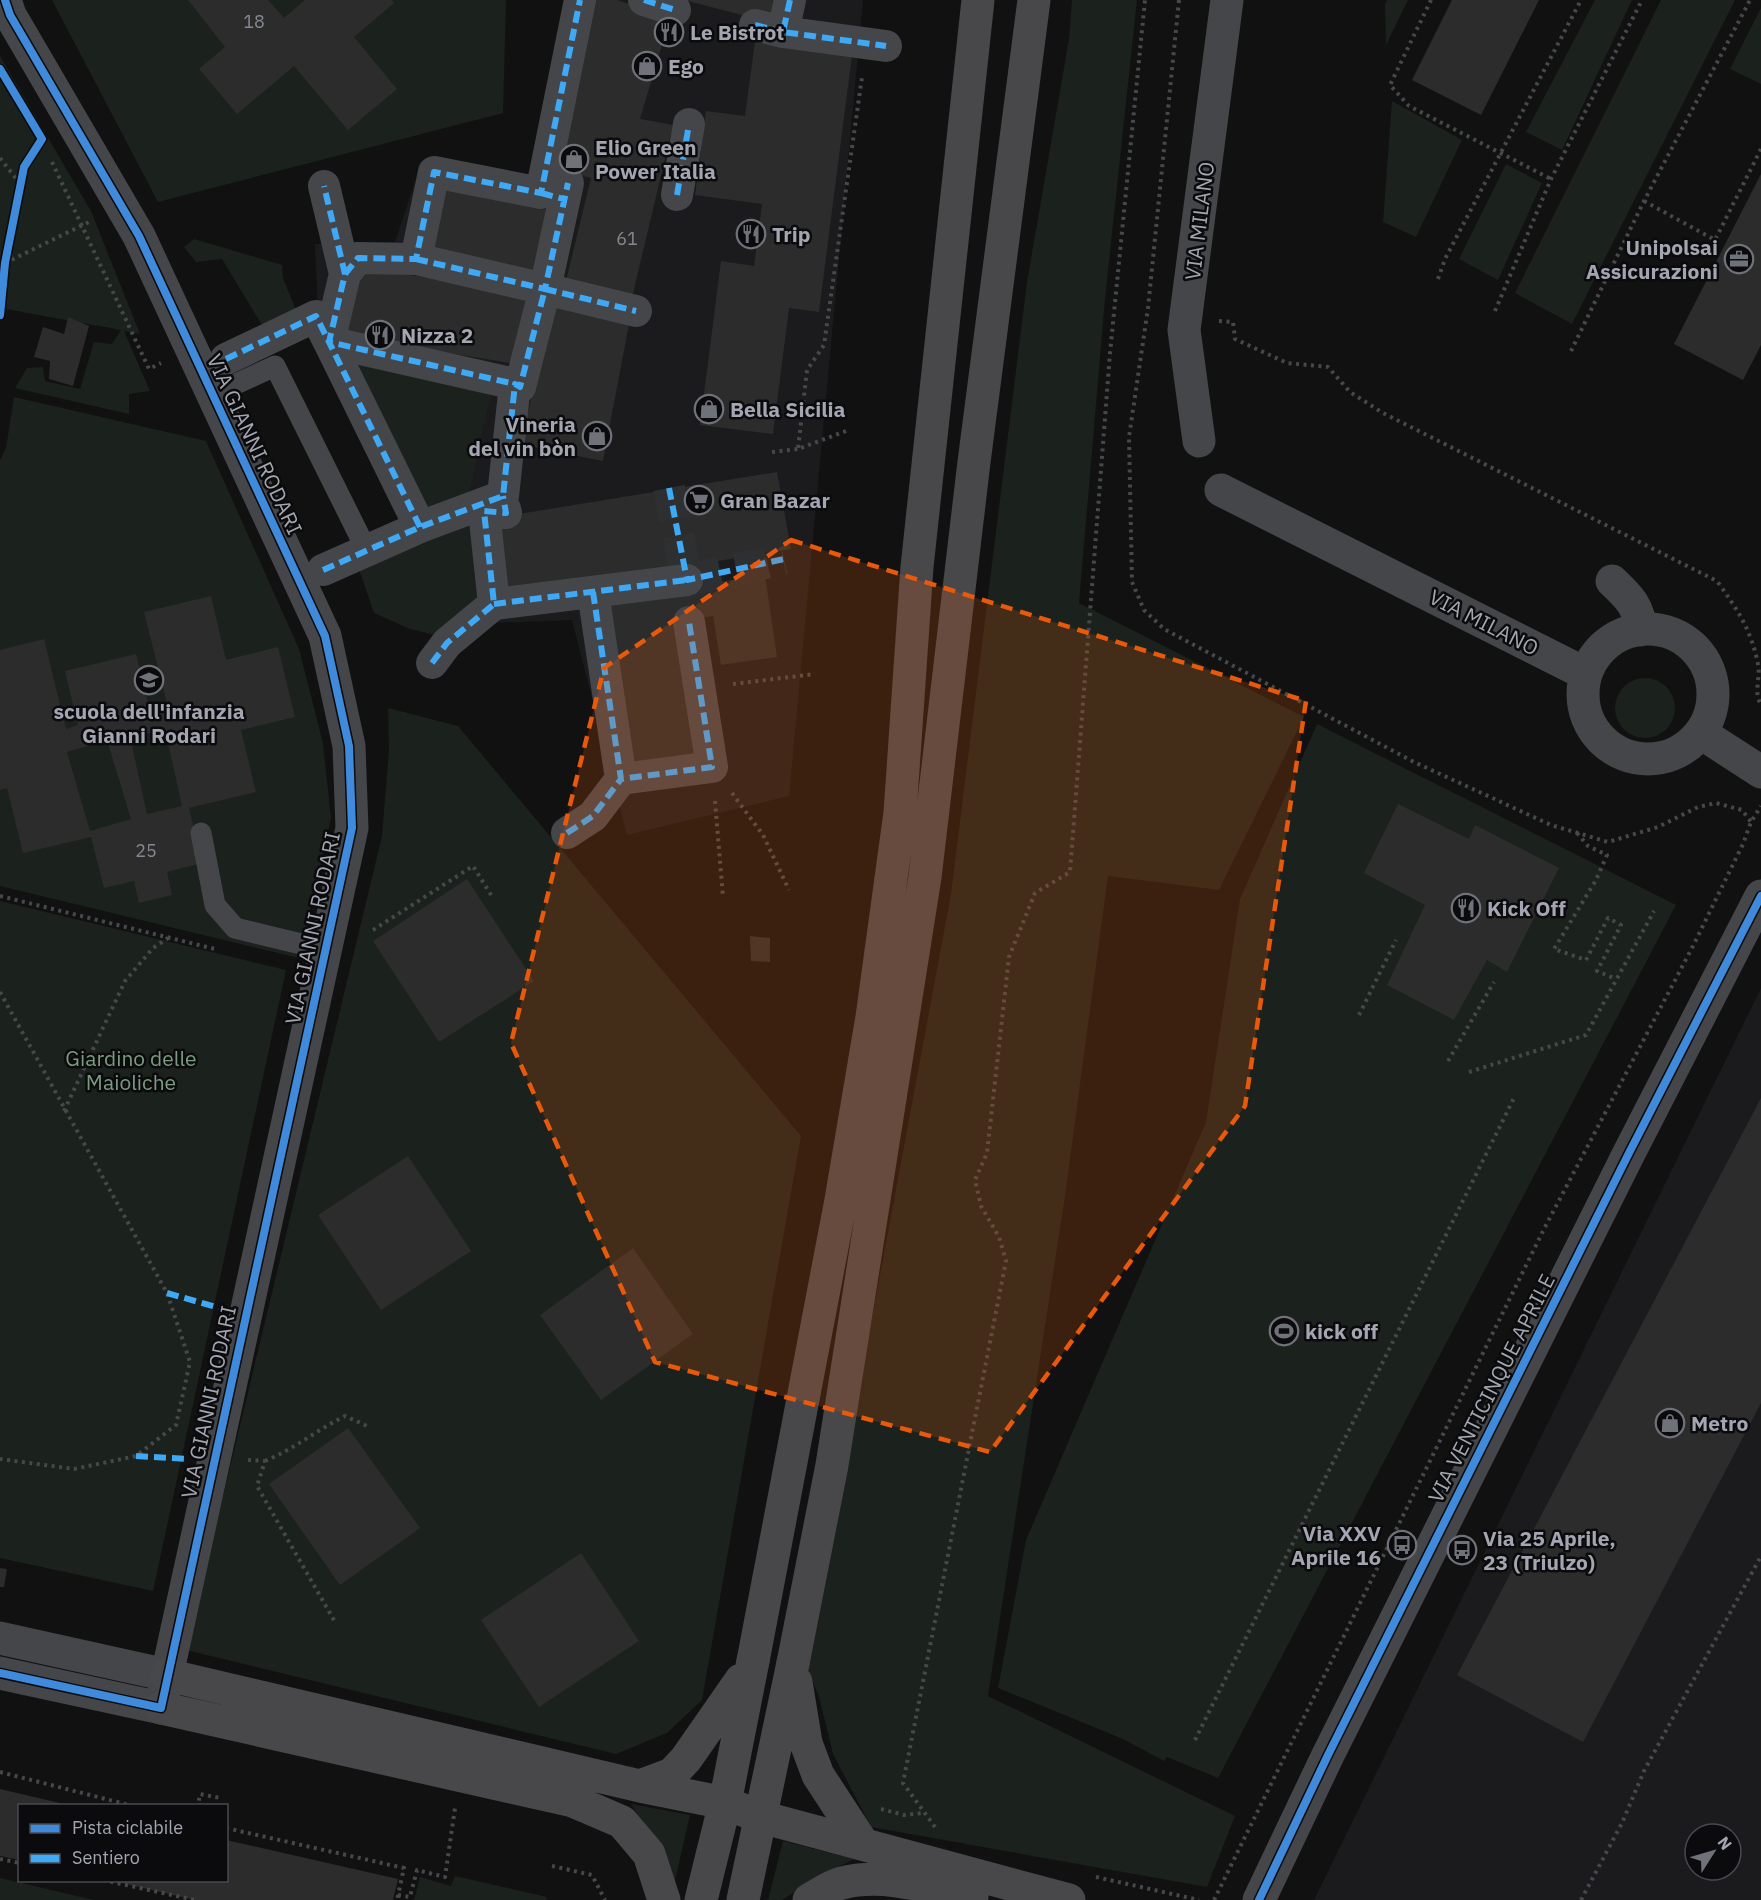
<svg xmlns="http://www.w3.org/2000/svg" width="1761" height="1900" font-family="'IBM Plex Sans',sans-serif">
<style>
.built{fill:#1b1b1d;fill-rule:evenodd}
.green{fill:#1b211c}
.building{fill:#2c2c2c;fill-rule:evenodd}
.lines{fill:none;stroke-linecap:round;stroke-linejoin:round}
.pedestrian-tunnel{stroke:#2e2f31;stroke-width:32;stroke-dasharray:32 16;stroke-linecap:butt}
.path{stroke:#47484b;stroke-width:4;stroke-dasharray:3 4.5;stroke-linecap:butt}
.service{stroke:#45464a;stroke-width:21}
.pedestrian{stroke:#45464a;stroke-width:32}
.minor{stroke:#45464a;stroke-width:33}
.tertiary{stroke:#45464a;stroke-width:33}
.primary{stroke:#48484b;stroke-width:33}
.trunk{stroke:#48484b;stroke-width:33}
.quiet{stroke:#3fa9f5;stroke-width:6;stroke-dasharray:12 6;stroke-linecap:butt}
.cycleway-casing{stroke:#0b0b0d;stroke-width:11}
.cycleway{stroke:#408adc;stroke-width:8}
.marked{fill:#e8590c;fill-opacity:0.2;stroke:#e8590c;stroke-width:4.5;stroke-dasharray:12 8;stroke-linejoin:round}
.labels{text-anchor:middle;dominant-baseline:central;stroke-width:5;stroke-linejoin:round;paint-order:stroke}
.number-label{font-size:18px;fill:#858890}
.poi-label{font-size:21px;font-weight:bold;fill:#a3a6b1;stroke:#0b0b0d;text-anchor:start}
.street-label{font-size:21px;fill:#a3a6b1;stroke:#0b0b0d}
.park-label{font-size:21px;fill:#7b9b7f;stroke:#0b0b0d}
</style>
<rect width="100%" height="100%" fill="#111"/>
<!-- built -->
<path class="built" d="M573,0H863L789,796L627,835L572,620L465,624L318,315L315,244L395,242L416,179H530Z
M1761,988V1900H1314ZM1695,1834H1731V1870H1695Z"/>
<!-- green -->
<path class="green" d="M52,0H506L503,113L158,202Z
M1072,0H1137L1105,299L1079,603L1304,717L1219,890L1108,876L1065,1196L988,1696L1235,1816L1207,1887L871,1827L833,1754L819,1697L807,1667L951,894L1027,282L1069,39Z
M1387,0H1408L1386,45L1385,4Z
M1595,0H1632L1562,150L1526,132Z
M1661,0H1735L1572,324L1515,293Z
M1761,8V84L1730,69Z
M0,56L91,211L140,334L124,331L150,391L129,394V414L15,388L27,368L43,367L45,381L80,389L94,342L112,344L121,330L0,308Z
M1392,101L1462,140L1416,237L1383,222Z
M1506,164L1542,183L1498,280L1459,259Z
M194,239L282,265L283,278L298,315L265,330L222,259L196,262L184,247Z
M347,357L492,389L469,494L425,513Z
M14,397L206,441L299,649L323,743L331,818L299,958L0,886V460L6,448Z
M472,518L487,593L439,636L410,629L374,613L359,569Z
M1615 708a30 30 0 1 1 60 0a30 30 0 1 1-60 0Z
M388,708L458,726L801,1136L702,1700L667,1733L616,1754L186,1650L382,836L389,749Z
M1317,724L1676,905L1218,1778L1167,1757L1164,1761L1123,1739L998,1688L1026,1540L1206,1122L1240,899Z
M0,901L286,970L153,1591L0,1558Z
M631,1804L690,1815L674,1885L659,1846Z
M783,1841L854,1859L818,1877L782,1900H768Z
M455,1876L547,1897L546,1900H414L420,1877L451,1886Z
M0,1878L94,1900H0Z"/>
<!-- building -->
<path class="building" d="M188,0H268L284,18L305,0H392L394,3L354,37L397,89L348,130L294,66L237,114L199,69L225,47Z
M582,0H617L670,18L640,119L673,125L631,302L565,285L591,178L552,168Z
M684,0H783L777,24Z
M1452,0H1539L1481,115L1412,80Z
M756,34L853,47L819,312L789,308L773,434L700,425L721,261L754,266L762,204L695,195L706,111L745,116Z
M1761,174V345L1743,380L1674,344Z
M436,183L547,209L532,273L421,247Z
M357,266L534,296L523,365L345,336Z
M549,304L630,319L603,461L522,445Z
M68,317L89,326L73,386L49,379L50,361L34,357L43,327L64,334Z
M777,472L791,549L501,597L488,519Z
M765,575L777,657L721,665L713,616L684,621L705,761L624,773L598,599Z
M211,596L226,660L278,647L295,717L241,730L256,792L189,808L202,863L167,872L172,895L139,903L134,881L104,888L91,837L23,853L7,788L0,790V650L44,639L66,729L78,725L65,671L136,654L151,715L169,711L144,612ZM165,730L182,806L147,814L130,737ZM107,740L131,819L90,831L67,752Z
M1398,804L1469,839L1475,825L1559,868L1507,972L1487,960L1454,1020L1387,985L1425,905L1364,873Z
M467,879L534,981L439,1042L373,941Z
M750,936L770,938V962L751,961Z
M1761,1098V1403L1583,1742L1457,1675Z
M408,1156L471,1251L381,1310L318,1215Z
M633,1248L693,1334L601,1400L540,1315Z
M348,1428L420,1528L340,1585L269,1484Z
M581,1553L639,1641L539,1707L481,1620Z
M0,1568L7,1569L4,1587H0Z
M0,1789L68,1805L20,1806V1860L0,1856Z
M226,1840L398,1879L393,1900H195L113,1881L226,1880Z"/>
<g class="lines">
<!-- pedestrian-tunnel -->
<path class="pedestrian-tunnel" d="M669,488L687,580L784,559"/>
<!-- path -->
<path class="path" d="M1179,0L1148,308L1129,437L1132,582L1144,610L1164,629L1414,762L1551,825L1608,842L1658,827L1698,807L1716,803L1742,810L1751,822
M1431,0L1390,85L1409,106L1551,179
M0,158L21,185
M52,162L149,369L161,363
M1644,201L1715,240L1761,149
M5,263L91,221
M1438,279L1445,259L1581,0
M1495,311L1551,179L1642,0
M1219,321L1233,322L1235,339L1287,363L1328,367L1350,392L1383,413L1717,581C1737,609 1751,629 1758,664C1761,677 1753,693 1761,704
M1571,351L1644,201L1750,0
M846,431L798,449L807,370L824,345L862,77
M772,452L798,449
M733,684L815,674
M732,793L763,835L789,890
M715,801L723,897
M1577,833L1588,846L1607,855L1596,880L1554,949L1586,960L1608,918L1621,925L1597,971L1616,979
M0,896L215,949
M373,930L473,866L493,898
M0,992L167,1293L190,1362L176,1425L136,1456L74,1469L0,1459
M1359,1015L1396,940
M1448,1061L1494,982
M1469,1072L1586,1035L1654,911
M64,1111L125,981L153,948L168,938
M248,1460L265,1461L257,1486L335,1622
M265,1461C294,1449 317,1430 345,1416L367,1426
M1195,1740L1515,1096
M0,1772L133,1806
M201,1806L198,1805L200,1794L220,1798
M881,1809L904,1815L924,1813
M935,1827L903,1783L1006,1261L999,1237L981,1206L975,1180L987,1153L1009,957L1035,893L1070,872L1110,353L1145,0
M226,1828L404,1868L397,1900
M0,1859L20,1863
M552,1866L592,1875L605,1900
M1096,1877L1199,1900
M103,1880L195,1900
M398,1895L410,1897L417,1870L445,1877L455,1808
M1214,1900L1544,1229L1693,946L1743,844L1751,822L1761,806
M1581,1900L1622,1823L1644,1771L1761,1556"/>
<!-- service -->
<path class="service" d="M212,395L275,366L367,551
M201,833L215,905L235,928L326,950"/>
<!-- pedestrian -->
<path class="pedestrian" d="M644,0L675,10
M790,0L783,32L886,46
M755,25L783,32
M677,195L689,124
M416,259L545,289L568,183
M345,274L358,258L416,259L434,172L541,193L580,0
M226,359L316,316L329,342L345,274L324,186
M420,527L329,342L515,384
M323,570L420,527L503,496L515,384L520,387L545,289L636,311
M593,592L621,779L712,767L689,622
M494,604L687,580
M432,663L447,643L494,604L484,511L506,513L505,509
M567,833L593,816L621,779"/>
<!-- minor -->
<path class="minor" d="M5,0L10,15L139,236L325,636L349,746L352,828L167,1675
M1199,441L1184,330L1227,0
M1221,490L1586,674
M1612,581C1628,596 1640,607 1640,630
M1583 694a65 65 0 1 1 130 0a65 65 0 1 1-130 0Z
M1701,733L1761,772
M1259,1900L1328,1755L1629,1153L1761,896"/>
<!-- tertiary -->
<path class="tertiary" d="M0,1638L167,1675L161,1708L0,1673"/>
<!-- primary -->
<path class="primary" d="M167,1675L640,1786L725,1803L761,1817L1069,1900
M796,1682L806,1743L818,1775L863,1844
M161,1708L573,1801L622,1822L649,1854L664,1900
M640,1786L672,1774L686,1759L741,1680
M701,1900L725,1803L753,1661
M743,1900L793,1663
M809,1900C819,1894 831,1886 842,1883C884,1872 931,1888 972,1897"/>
<!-- trunk -->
<path class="trunk" d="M753,1661L841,1200L872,1017L900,813L917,567L978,0
M793,1663L832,1465L925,877L974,462L1034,0"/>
<!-- quiet -->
<path class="quiet" d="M644,0L675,10
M790,0L783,32L886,46
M755,25L783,32
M541,193L564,199
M677,195L689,124
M416,259L545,289L568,183
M345,274L358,258L416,259L434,172L541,193L580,0
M226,359L316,316L329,342L345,274L324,186
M669,488L687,580L784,559
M420,527L329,342L515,384
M323,570L420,527L503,496L515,384L520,387L545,289L636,311
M593,592L621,779L712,767L689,622
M494,604L687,580
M432,663L447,643L494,604L484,511L506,513L503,496
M567,833L593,816L621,779
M167,1293L223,1309
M136,1456L188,1459"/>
<!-- cycleway casing -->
<g class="cycleway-casing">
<path id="cycleway" d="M0,69L42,139L24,167L5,263L0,315
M0,1673L161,1708L352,828L349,746L325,636L139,236L10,15L5,0
M1259,1900L1328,1755L1629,1153L1761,896"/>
</g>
<!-- cycleway -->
<use href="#cycleway" class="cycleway"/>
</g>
<!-- marked area -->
<path class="marked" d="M791,540L1306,701L1245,1106L990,1452L655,1362L511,1043L604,668Z"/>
<!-- icons -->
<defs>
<g id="restaurant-ring" transform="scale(1.5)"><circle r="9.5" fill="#0b0b0d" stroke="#707279" stroke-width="1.5"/><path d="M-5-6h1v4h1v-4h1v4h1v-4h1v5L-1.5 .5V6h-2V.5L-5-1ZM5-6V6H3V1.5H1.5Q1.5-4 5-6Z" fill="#707279"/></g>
<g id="shop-ring" transform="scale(1.5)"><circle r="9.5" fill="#0b0b0d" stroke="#707279" stroke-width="1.5"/><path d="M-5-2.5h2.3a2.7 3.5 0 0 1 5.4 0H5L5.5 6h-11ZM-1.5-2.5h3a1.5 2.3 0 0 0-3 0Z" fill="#707279"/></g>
<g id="office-ring" transform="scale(1.5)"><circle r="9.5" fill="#0b0b0d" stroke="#707279" stroke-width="1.5"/><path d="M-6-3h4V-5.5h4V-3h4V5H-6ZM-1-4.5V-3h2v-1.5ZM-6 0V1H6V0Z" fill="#707279"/></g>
<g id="supermarket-ring" transform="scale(1.5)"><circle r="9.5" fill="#0b0b0d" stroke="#707279" stroke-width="1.5"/><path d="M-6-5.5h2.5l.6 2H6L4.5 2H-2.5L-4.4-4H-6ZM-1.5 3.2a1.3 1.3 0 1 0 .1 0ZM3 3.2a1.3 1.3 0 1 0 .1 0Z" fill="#707279"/></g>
<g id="school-ring" transform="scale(1.5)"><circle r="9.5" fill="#0b0b0d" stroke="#707279" stroke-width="1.5"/><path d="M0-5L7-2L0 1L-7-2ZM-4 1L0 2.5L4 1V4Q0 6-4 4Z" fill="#707279"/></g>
<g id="stadium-ring" transform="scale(1.5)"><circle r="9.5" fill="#0b0b0d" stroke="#707279" stroke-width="1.5"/><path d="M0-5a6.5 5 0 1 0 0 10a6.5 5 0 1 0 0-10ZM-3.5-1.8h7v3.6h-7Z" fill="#707279"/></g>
<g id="bus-ring" transform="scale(1.5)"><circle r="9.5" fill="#0b0b0d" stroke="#707279" stroke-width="1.5"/><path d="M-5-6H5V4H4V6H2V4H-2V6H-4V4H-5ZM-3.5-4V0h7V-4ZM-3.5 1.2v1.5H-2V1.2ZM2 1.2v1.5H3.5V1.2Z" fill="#707279"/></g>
</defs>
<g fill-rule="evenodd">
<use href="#restaurant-ring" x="669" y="32"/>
<use href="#shop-ring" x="647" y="66"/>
<use href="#shop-ring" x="574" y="159"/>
<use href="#restaurant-ring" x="751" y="234"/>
<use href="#office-ring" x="1739" y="259"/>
<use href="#restaurant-ring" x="380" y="335"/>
<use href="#shop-ring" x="709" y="409"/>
<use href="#shop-ring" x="597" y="436"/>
<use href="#supermarket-ring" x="699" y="500"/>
<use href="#school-ring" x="149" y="680"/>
<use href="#restaurant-ring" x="1466" y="908"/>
<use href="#stadium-ring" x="1284" y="1331"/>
<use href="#shop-ring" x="1670" y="1423"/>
<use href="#bus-ring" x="1402" y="1545"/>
<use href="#bus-ring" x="1462" y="1550"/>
</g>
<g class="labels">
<!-- number labels -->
<g class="number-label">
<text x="254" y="21">18</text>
<text x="627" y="238">61</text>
<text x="146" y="850">25</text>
</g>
<!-- poi labels -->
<g class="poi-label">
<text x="690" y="32">Le Bistrot</text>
<text x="668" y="66">Ego</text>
<text x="595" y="147">Elio Green<tspan x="595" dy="24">Power Italia</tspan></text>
<text x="772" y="234">Trip</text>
<text x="1718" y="247" text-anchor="end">Unipolsai<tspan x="1718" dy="24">Assicurazioni</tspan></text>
<text x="401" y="335">Nizza 2</text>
<text x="730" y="409">Bella Sicilia</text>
<text x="576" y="424" text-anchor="end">Vineria<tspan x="576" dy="24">del vin bòn</tspan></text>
<text x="720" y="500">Gran Bazar</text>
<text x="149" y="711" text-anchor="middle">scuola dell'infanzia<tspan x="149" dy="24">Gianni Rodari</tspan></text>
<text x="1487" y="908">Kick Off</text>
<text x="1305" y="1331">kick off</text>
<text x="1691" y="1423">Metro</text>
<text x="1381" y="1533" text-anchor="end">Via XXV<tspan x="1381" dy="24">Aprile 16</tspan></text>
<text x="1483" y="1538">Via 25 Aprile,<tspan x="1483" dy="24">23 (Triulzo)</tspan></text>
</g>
<!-- street labels -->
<g class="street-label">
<text transform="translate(1199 221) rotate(-83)">VIA MILANO</text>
<text transform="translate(255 444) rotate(65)">VIA GIANNI RODARI</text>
<text transform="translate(1484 622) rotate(27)">VIA MILANO</text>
<text transform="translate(312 928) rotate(-78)">VIA GIANNI RODARI</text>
<text transform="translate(1491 1388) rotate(-63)">VIA VENTICINQUE APRILE</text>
<text transform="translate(208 1402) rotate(-78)">VIA GIANNI RODARI</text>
</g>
<!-- park labels -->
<g class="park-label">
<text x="131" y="1058">Giardino delle<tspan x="131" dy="24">Maioliche</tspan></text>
</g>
</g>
<!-- legend -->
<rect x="18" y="1804" width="210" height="78" fill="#0b0b0d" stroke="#48494f" stroke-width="1.5"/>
<rect x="30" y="1824" width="30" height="9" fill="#408adc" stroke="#48494f" stroke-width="1.5"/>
<text x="72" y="1834" font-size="18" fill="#a3a6b1">Pista ciclabile</text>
<rect x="30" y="1854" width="30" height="9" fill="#3fa9f5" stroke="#48494f" stroke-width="1.5"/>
<text x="72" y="1864" font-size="18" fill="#a3a6b1">Sentiero</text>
<!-- north arrow -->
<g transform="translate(1713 1852) rotate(53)"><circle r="28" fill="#0b0b0d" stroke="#48494f" stroke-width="1.5"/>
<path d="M0-4.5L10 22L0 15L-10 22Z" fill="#707279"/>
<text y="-9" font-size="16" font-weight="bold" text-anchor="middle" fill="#a3a6b1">N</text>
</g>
</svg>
